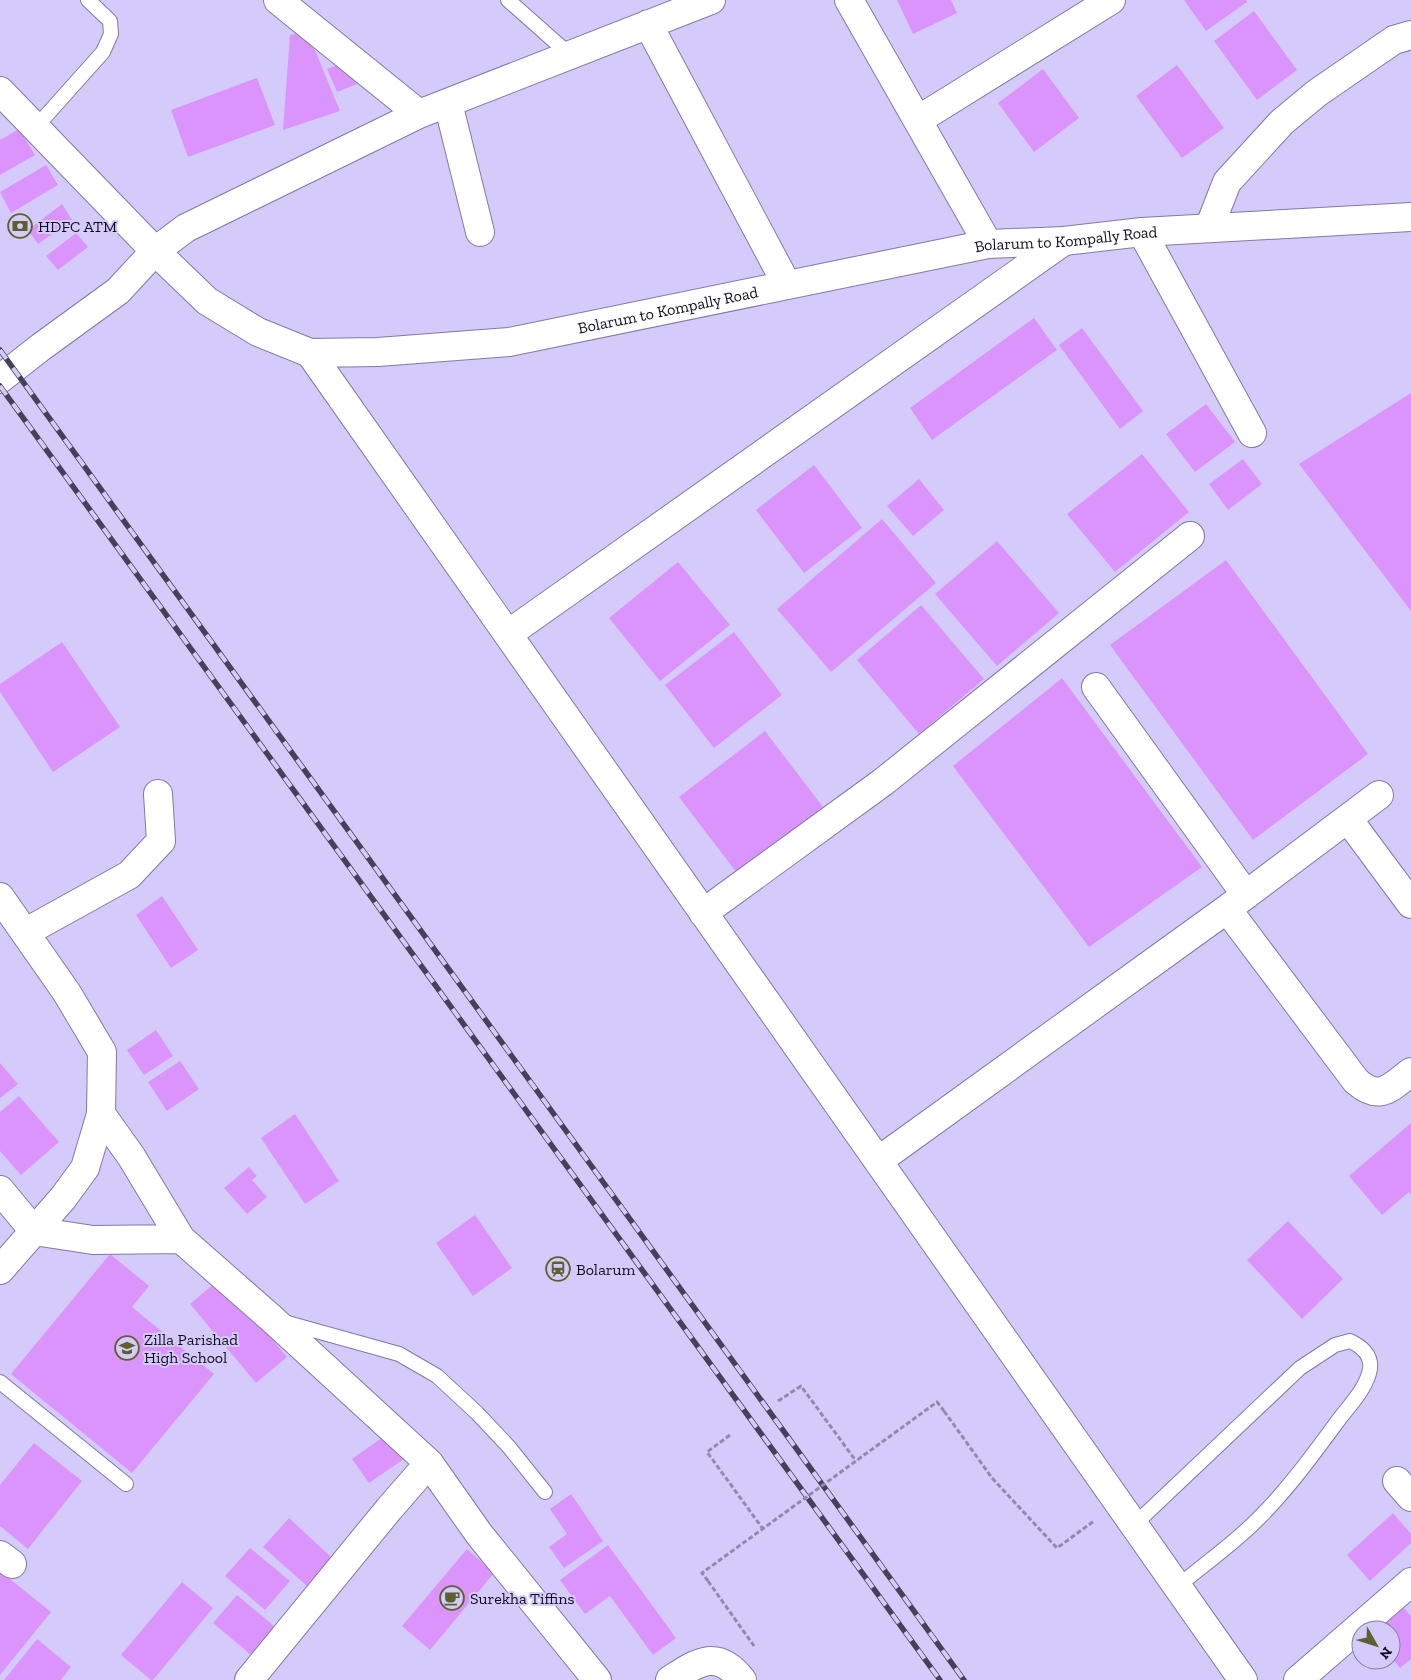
<svg xmlns="http://www.w3.org/2000/svg" width="1411" height="1680" font-family="'Zilla Slab',serif">
<style>
.building{fill:#dc94fd}
.lines{fill:none;stroke-linecap:round;stroke-linejoin:round}
.service-casing{stroke:#8279a3;stroke-width:16}
.minor-casing{stroke:#8279a3;stroke-width:30}
.tertiary-casing{stroke:#8279a3;stroke-width:30}
.secondary-casing{stroke:#8279a3;stroke-width:30}
.path{stroke:#9189ae;stroke-width:3;stroke-dasharray:5 2.5;stroke-linecap:butt}
.service{stroke:#fff;stroke-width:14}
.minor{stroke:#fff;stroke-width:28}
.tertiary{stroke:#fff;stroke-width:28}
.secondary{stroke:#fff;stroke-width:28}
.rail-casing{stroke:#464159;stroke-width:5.5}
.rail{stroke:#d5cbfa;stroke-width:4;stroke-dasharray:11;stroke-linecap:butt}
.path-bridge{stroke:#9189ae;stroke-width:3;stroke-dasharray:5 2.5;stroke-linecap:butt}
.labels{text-anchor:middle;dominant-baseline:central;stroke-width:4;stroke-linejoin:round;paint-order:stroke}
.poi-label{font-size:16px;fill:#100c1c;stroke:#d5cbfa;text-anchor:start}
.street-label{font-size:16px;fill:#100c1c;stroke:#d5cbfa}
</style>
<rect width="100%" height="100%" fill="#d5cbfa"/>
<!-- building -->
<path class="building" d="M897,0H951L957,13L913,34Z
M1184,0H1246L1247,2L1206,31Z
M1254,11L1297,70L1257,100L1214,41Z
M307,31L340,111L283,130L290,35Z
M348,61L357,84L337,92L327,69Z
M1177,65L1224,128L1182,158L1136,96Z
M1043,69L1079,118L1034,152L998,103Z
M257,78L275,125L188,157L171,110Z
M19,129L35,155L0,175V140Z
M46,165L58,185L11,213L0,192Z
M62,204L72,220L38,244L28,230Z
M76,233L88,247L58,270L46,256Z
M1034,318L1057,350L932,440L910,408Z
M1082,328L1143,411L1120,429L1059,345Z
M1411,393V611L1299,464Z
M1206,404L1235,442L1195,472L1166,434Z
M1142,454L1189,512L1115,572L1067,514Z
M1243,459L1262,484L1228,510L1209,484Z
M814,465L862,528L804,573L756,510Z
M919,479L944,510L913,536L887,506Z
M882,519L936,583L831,672L777,609Z
M997,541L1059,613L997,666L935,594Z
M1226,560L1368,754L1253,840L1110,645Z
M678,562L730,625L660,681L609,618Z
M921,605L984,679L919,734L857,660Z
M734,632L782,695L714,748L665,685Z
M62,642L120,727L53,772L0,692V684Z
M1062,678L1202,867L1089,947L953,766Z
M765,731L823,807L737,873L679,797Z
M162,896L198,950L171,968L136,915Z
M156,1030L173,1056L144,1075L127,1050Z
M180,1061L199,1089L167,1111L148,1082Z
M0,1063L18,1084L0,1098Z
M19,1096L59,1142L21,1175L0,1151V1112Z
M295,1114L339,1181L305,1204L261,1138Z
M1411,1123V1195L1409,1192L1382,1215L1349,1176Z
M249,1167L257,1176L252,1180L267,1197L247,1214L224,1188Z
M475,1215L512,1268L473,1296L436,1243Z
M1288,1221L1343,1279L1302,1319L1247,1260Z
M110,1254L149,1286L132,1307L214,1374L132,1473L11,1374Z
M221,1278L287,1357L256,1383L190,1304Z
M387,1434L404,1459L369,1483L352,1459Z
M34,1443L82,1481L28,1549L0,1526V1485Z
M571,1494L603,1541L564,1568L549,1547L567,1534L550,1509Z
M1393,1513L1411,1534V1543L1370,1581L1347,1555Z
M289,1518L332,1558L307,1586L263,1547Z
M608,1545L676,1638L653,1655L610,1596L585,1614L560,1580Z
M250,1548L290,1581L265,1610L225,1576Z
M467,1549L494,1573L430,1650L402,1626Z
M0,1571L51,1612L0,1675Z
M182,1582L213,1608L153,1680H151L121,1655Z
M237,1595L280,1631L256,1659L213,1623Z
M1404,1608L1411,1616V1659L1400,1668L1391,1657V1630H1369L1382,1615L1387,1622Z
M37,1639L71,1667L61,1680H4Z"/>
<g class="lines">
<!-- service casing -->
<g class="service-casing">
<path id="service" d="M508,0L570,55
M36,127L103,52L111,34L110,21L88,0
M284,1322L399,1354L437,1376L477,1413L509,1447L545,1492
M0,1382L126,1484
M1134,1525L1300,1368L1335,1345L1350,1341C1361,1346 1372,1355 1370,1369C1367,1387 1351,1404 1340,1418C1315,1452 1289,1488 1259,1518C1235,1543 1204,1564 1177,1587"/>
</g>
<!-- minor casing -->
<g class="minor-casing">
<path id="minor" d="M278,0L419,114
M849,0L988,244
M648,24L787,285
M448,103L480,232
M918,120L1111,0
M1209,228L1227,182L1282,122L1317,93L1394,40L1411,35
M1142,232L1252,433
M155,251L186,228L419,114L711,0
M310,353L1243,1680
M508,634L1064,241
M1096,687L1246,895
M1348,819L1411,904
M1227,909L1356,1081C1380,1102 1390,1088 1411,1072
M703,913L883,782L1190,536
M26,932L129,875L161,841L158,794
M101,1114L131,1156L181,1239L271,1318L429,1463L479,1534L597,1680
M878,1161L1227,909L1379,795
M0,1190L34,1231L93,1240L181,1239
M1397,1481L1411,1497
M0,1555L12,1564
M249,1680L389,1509L429,1463
M670,1680C698,1662 717,1648 742,1680
M1298,1680L1411,1582"/>
</g>
<!-- tertiary casing -->
<g class="tertiary-casing">
<path id="tertiary" d="M0,91L155,251"/>
</g>
<!-- secondary casing -->
<g class="secondary-casing">
<g id="secondary">
<path id="s1" d="M0,379L41,347L118,291L155,251L207,301L258,332L310,353L378,352L509,342L988,244L1064,241L1142,232L1411,217"/>
<path d="M0,897L67,993L102,1052L101,1114L85,1168L63,1198L0,1270"/>
</g>
</g>
<!-- path -->
<path class="path" d="M778,1401L801,1386L856,1461
M944,1411L992,1478L1057,1548L1094,1521
M730,1435L707,1452L763,1529
M708,1581L754,1646"/>
<!-- service -->
<use href="#service" class="service"/>
<!-- minor -->
<use href="#minor" class="minor"/>
<!-- tertiary -->
<use href="#tertiary" class="tertiary"/>
<!-- secondary -->
<use href="#secondary" class="secondary"/>
<!-- rail casing -->
<g class="rail-casing">
<path id="rail" d="M0,350L964,1680
M0,386L940,1680"/>
</g>
<!-- rail -->
<use href="#rail" class="rail"/>
<!-- path-bridge -->
<path class="path-bridge" d="M708,1581L702,1573L937,1402L944,1411"/>
</g>
<!-- icons -->
<defs>
<g id="bank-ring" transform="scale(1.25)"><circle r="9.5" fill="#d5cbfa" stroke="#5a602e" stroke-width="1.5"/><path d="M-6-4H6V4H-6ZM0-2.3a2.3 2.3 0 1 0 0 4.6a2.3 2.3 0 1 0 0-4.6Z" fill="#5a602e"/></g>
<g id="station-ring" transform="scale(1.25)"><circle r="9.5" fill="#d5cbfa" stroke="#5a602e" stroke-width="1.5"/><path d="M-3-6H3Q5-6 5-4V2Q5 4 3 4L4.5 6H3L1.5 4h-3L-3 6H-4.5L-3 4Q-5 4-5 2V-4Q-5-6-3-6ZM-3.5-4v3h7v-3ZM-3.5 1v1.5H-2V1ZM2 1v1.5H3.5V1Z" fill="#5a602e"/></g>
<g id="school-ring" transform="scale(1.25)"><circle r="9.5" fill="#d5cbfa" stroke="#5a602e" stroke-width="1.5"/><path d="M0-5L7-2L0 1L-7-2ZM-4 1L0 2.5L4 1V4Q0 6-4 4Z" fill="#5a602e"/></g>
<g id="cafe-ring" transform="scale(1.25)"><circle r="9.5" fill="#d5cbfa" stroke="#5a602e" stroke-width="1.5"/><path d="M-5.5-4.5H6V0H3Q3 3.5 0 3.5H-2.5Q-5.5 3.5-5.5 0ZM3-3.2v2h1.7v-2ZM-6 4.5H4V6H-6Z" fill="#5a602e"/></g>
</defs>
<g fill-rule="evenodd">
<use href="#bank-ring" x="20" y="226"/>
<use href="#station-ring" x="558" y="1269"/>
<use href="#school-ring" x="127" y="1348"/>
<use href="#cafe-ring" x="452" y="1598"/>
</g>
<g class="labels">
<!-- poi labels -->
<g class="poi-label">
<text x="38" y="226">HDFC ATM</text>
<text x="576" y="1269">Bolarum</text>
<text x="144" y="1339">Zilla Parishad<tspan x="144" dy="18">High School</tspan></text>
<text x="470" y="1598">Surekha Tiffins</text>
</g>
<!-- street labels -->
<g class="street-label">
<text stroke="none"><textPath href="#s1" startOffset="1156">Bolarum to Kompally Road</textPath></text>
<text stroke="none"><textPath href="#s1" startOffset="751">Bolarum to Kompally Road</textPath></text>
</g>
</g>
<!-- north arrow -->
<g transform="translate(1376 1645) rotate(129)"><circle r="24" fill="#d5cbfa" stroke="#867fa1"/>
<path d="M0-4L9 19L0 12L-9 19Z" fill="#5a602e"/>
<text y="-8" font-size="14" font-weight="bold" text-anchor="middle" fill="#100c1c">N</text>
</g>
</svg>
